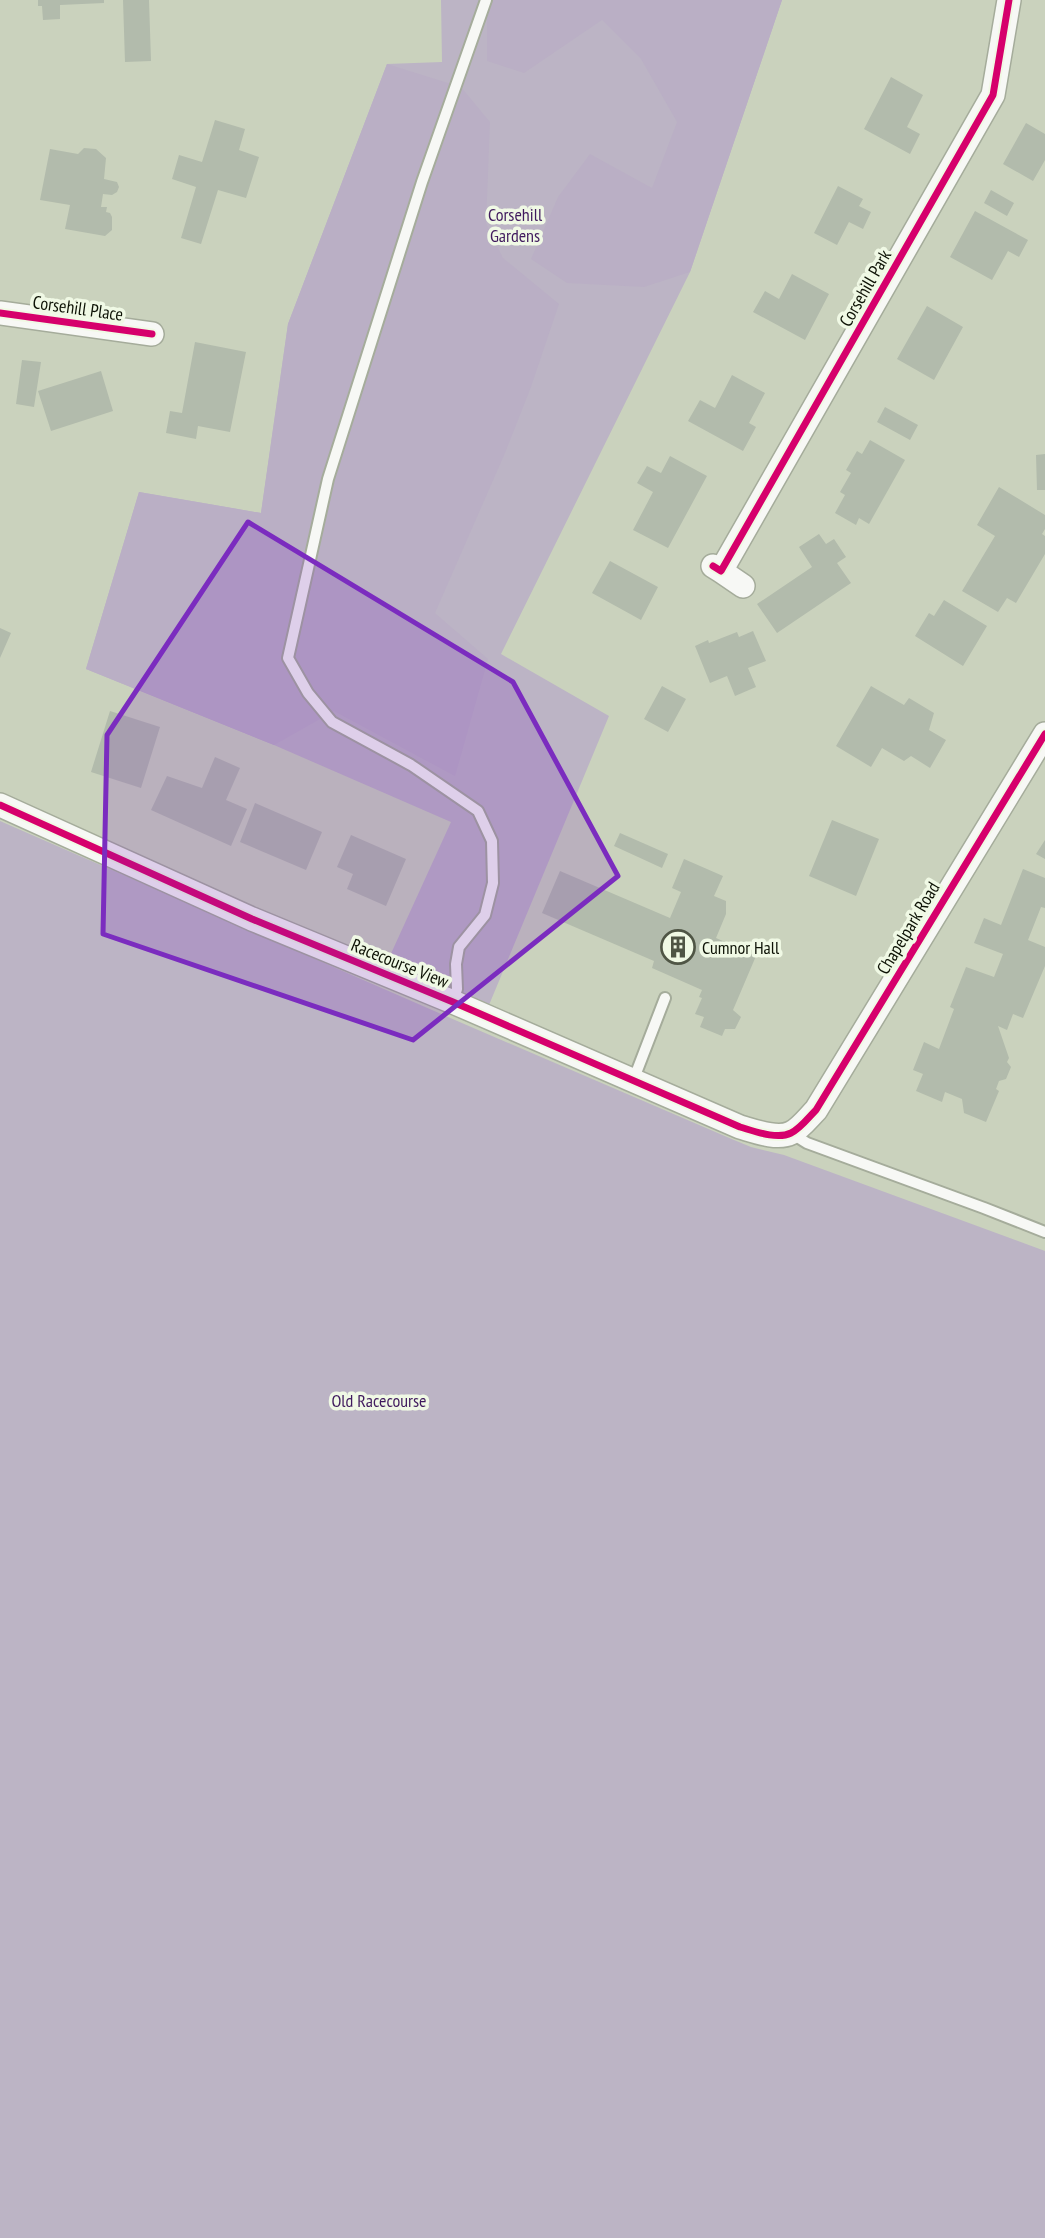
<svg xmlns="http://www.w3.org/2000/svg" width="1045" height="2238" font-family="'PT Sans Narrow',sans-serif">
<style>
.green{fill:#bcb4c5}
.forest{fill:#baafc5}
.building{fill:#b2bbac}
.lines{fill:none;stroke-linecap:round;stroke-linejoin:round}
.service-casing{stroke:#a5ac9b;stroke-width:14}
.minor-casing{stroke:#a5ac9b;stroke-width:26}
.service{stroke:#f7f8f5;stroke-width:10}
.minor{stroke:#f7f8f5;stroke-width:23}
.cycleway-casing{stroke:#f0f9e5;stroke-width:11}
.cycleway{stroke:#d6006c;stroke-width:7}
.marked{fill:#7b2cbf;fill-opacity:0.2;stroke:#7b2cbf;stroke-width:5;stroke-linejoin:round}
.labels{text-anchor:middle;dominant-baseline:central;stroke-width:7;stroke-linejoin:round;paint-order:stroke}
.park-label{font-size:18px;fill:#401a5e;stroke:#f0f9e5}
.street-label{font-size:18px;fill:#0d1205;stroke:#f0f9e5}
.poi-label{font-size:18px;fill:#0d1205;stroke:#f0f9e5;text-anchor:start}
</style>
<rect width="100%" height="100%" fill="#cad2bd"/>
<!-- green -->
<path class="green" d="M441,0H782L690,272L501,654L609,716L489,1005L389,958L451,822L274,745L86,669L139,492L261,513L288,324L387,64L442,62Z
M0,821L448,1017L734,1140L751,1147L784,1155L1045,1251V2238H0Z"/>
<!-- forest -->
<path class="forest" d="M489,0H782L690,272L644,287L567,283L531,259L558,197L590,154L652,188L677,122L641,59L602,20L524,73L487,61V4Z
M387,64L461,87L490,122L486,223L503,258L559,304L531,387L505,453L435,613L488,659L455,776L334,711L274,745L86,669L139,492L261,513L288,324Z"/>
<!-- building -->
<path class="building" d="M38,0H104V3L60,5V19L43,20L42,6H38Z
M123,0H149L151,61L125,62Z
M891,77L923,95L907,127L920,134L910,154L864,129Z
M215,120L245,129L239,150L259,157L246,198L218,190L201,244L181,238L196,187L172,179L179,155L202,162Z
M1026,123L1045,134V160L1033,181L1003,164Z
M84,148L96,149L106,158L104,179L117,182L119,187L117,192L112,195L103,194L101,207H107L106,212L110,213L112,217V230L105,236L65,229L70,205L40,200L50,149L78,154Z
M838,186L863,199L859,206L871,212L863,229L849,222L837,245L814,233Z
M991,190L1014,203L1007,216L984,203Z
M975,211L1028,240L1019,257L1008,251L992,280L950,257Z
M792,274L829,294L805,340L753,312L765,291L779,299Z
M927,306L963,327L934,380L897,359Z
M195,342L246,352L230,432L198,426L196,439L166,433L170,411L182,413Z
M22,360L41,362L34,407L16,404Z
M101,371L113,411L51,431L38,391Z
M732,375L765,393L749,423L756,427L743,451L688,421L700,400L715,408Z
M885,407L918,425L910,440L877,422Z
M870,440L905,460L869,524L859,518L856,525L835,513L845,495L840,492L851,473L846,470L857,451L862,454Z
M1045,454V490H1037L1036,455Z
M670,456L707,476L668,548L633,530L653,492L637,483L647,466L661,473Z
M999,487L1045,515V529L1042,534L1045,536V554L1016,603L1007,598L998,612L962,591L995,536L977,525Z
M819,534L826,544L834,539L846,557L837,563L851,583L777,633L757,604L812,567L799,547Z
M610,561L658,587L641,620L592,593Z
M944,600L987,626L963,666L915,636L929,613L934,616Z
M0,628L11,633L0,658Z
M753,631L766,661L748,668L756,687L735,696L727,676L710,683L695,646L708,640L709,643L737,632L739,637Z
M662,686L686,699L668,732L644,719Z
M871,686L904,705L909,698L934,713L929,730L946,740L930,768L911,756L904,761L882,748L871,767L836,746Z
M110,711L160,727L141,788L91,772Z
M215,757L240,768L226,800L247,809L231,846L151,810L167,776L202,788Z
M255,803L322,832L306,870L240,842Z
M832,820L879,839L856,896L809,876Z
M620,833L668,854L662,868L614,846Z
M351,835L406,859L386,906L347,889L353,874L337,867Z
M1045,840V859L1036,854Z
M684,859L723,876L714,896L726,901V914L716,938L756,956L733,1010L741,1017L735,1029H725L722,1036L700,1027L704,1017L695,1014L702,998L699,997L702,990L652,968L654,961L542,913L560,871L670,918L681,892L672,888Z
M1023,869L1045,878V908L1041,907L1028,940L1045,947V966L1023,1018L1013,1014L1007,1030L998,1026L1009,1058L1007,1062L1011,1067L1006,1079L999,1081L996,1089L999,1091L986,1122L964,1113L962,1099L945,1092L942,1102L916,1091L923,1074L913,1070L924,1042L939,1049L954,1009L950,1007L966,967L994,977L1003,954L974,943L984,918L1001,925Z"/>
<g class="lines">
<!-- service casing -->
<g class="service-casing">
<path id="service" d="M453,1002L457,989L456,964L459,947L485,915L493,883L492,841L478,811L411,765L332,722L308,693L288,658L328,479L422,182L486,0
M633,1081L665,998
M791,1133L807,1143L984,1208L1045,1232"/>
</g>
<!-- minor casing -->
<g class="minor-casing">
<path id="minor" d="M0,313L152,334
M713,566L721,571L993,95L1009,0
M721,571L743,586
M0,805L252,919L453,1002L740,1127C754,1131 777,1140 791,1133C800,1129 809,1117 816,1110L1045,734"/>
</g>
<!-- service -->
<use href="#service" class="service"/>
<!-- minor -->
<use href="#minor" class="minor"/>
<!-- cycleway casing -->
<g class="cycleway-casing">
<path id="cycleway" d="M0,313L152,334
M713,566L721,571L993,95L1009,0
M0,805L252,919L453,1002L740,1127C754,1131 777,1140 791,1133C800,1129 809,1117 816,1110L1045,734"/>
</g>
<!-- cycleway -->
<use href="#cycleway" class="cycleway"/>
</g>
<!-- marked area -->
<path class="marked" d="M248,522L513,682L618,876L413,1040L103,934L107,735Z"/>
<!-- icons -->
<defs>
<g id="building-ring" transform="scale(1.75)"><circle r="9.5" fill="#f0f9e5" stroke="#4f5545" stroke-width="1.5"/><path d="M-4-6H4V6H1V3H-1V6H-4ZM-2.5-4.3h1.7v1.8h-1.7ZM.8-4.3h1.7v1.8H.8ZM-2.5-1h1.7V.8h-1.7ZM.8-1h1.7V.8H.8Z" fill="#4f5545"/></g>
</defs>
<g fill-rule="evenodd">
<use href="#building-ring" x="678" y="947"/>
</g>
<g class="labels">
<!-- park labels -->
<g class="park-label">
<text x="515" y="214">Corsehill<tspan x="515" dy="21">Gardens</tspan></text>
<text x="379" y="1400">Old Racecourse</text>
</g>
<!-- street labels -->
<g class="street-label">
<text transform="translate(865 288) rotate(-60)">Corsehill Park</text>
<text transform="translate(78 308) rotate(8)">Corsehill Place</text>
<text transform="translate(908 928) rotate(-59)">Chapelpark Road</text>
<text transform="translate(400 963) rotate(22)">Racecourse View</text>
</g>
<!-- poi labels -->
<g class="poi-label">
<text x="702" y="947">Cumnor Hall</text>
</g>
</g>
</svg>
